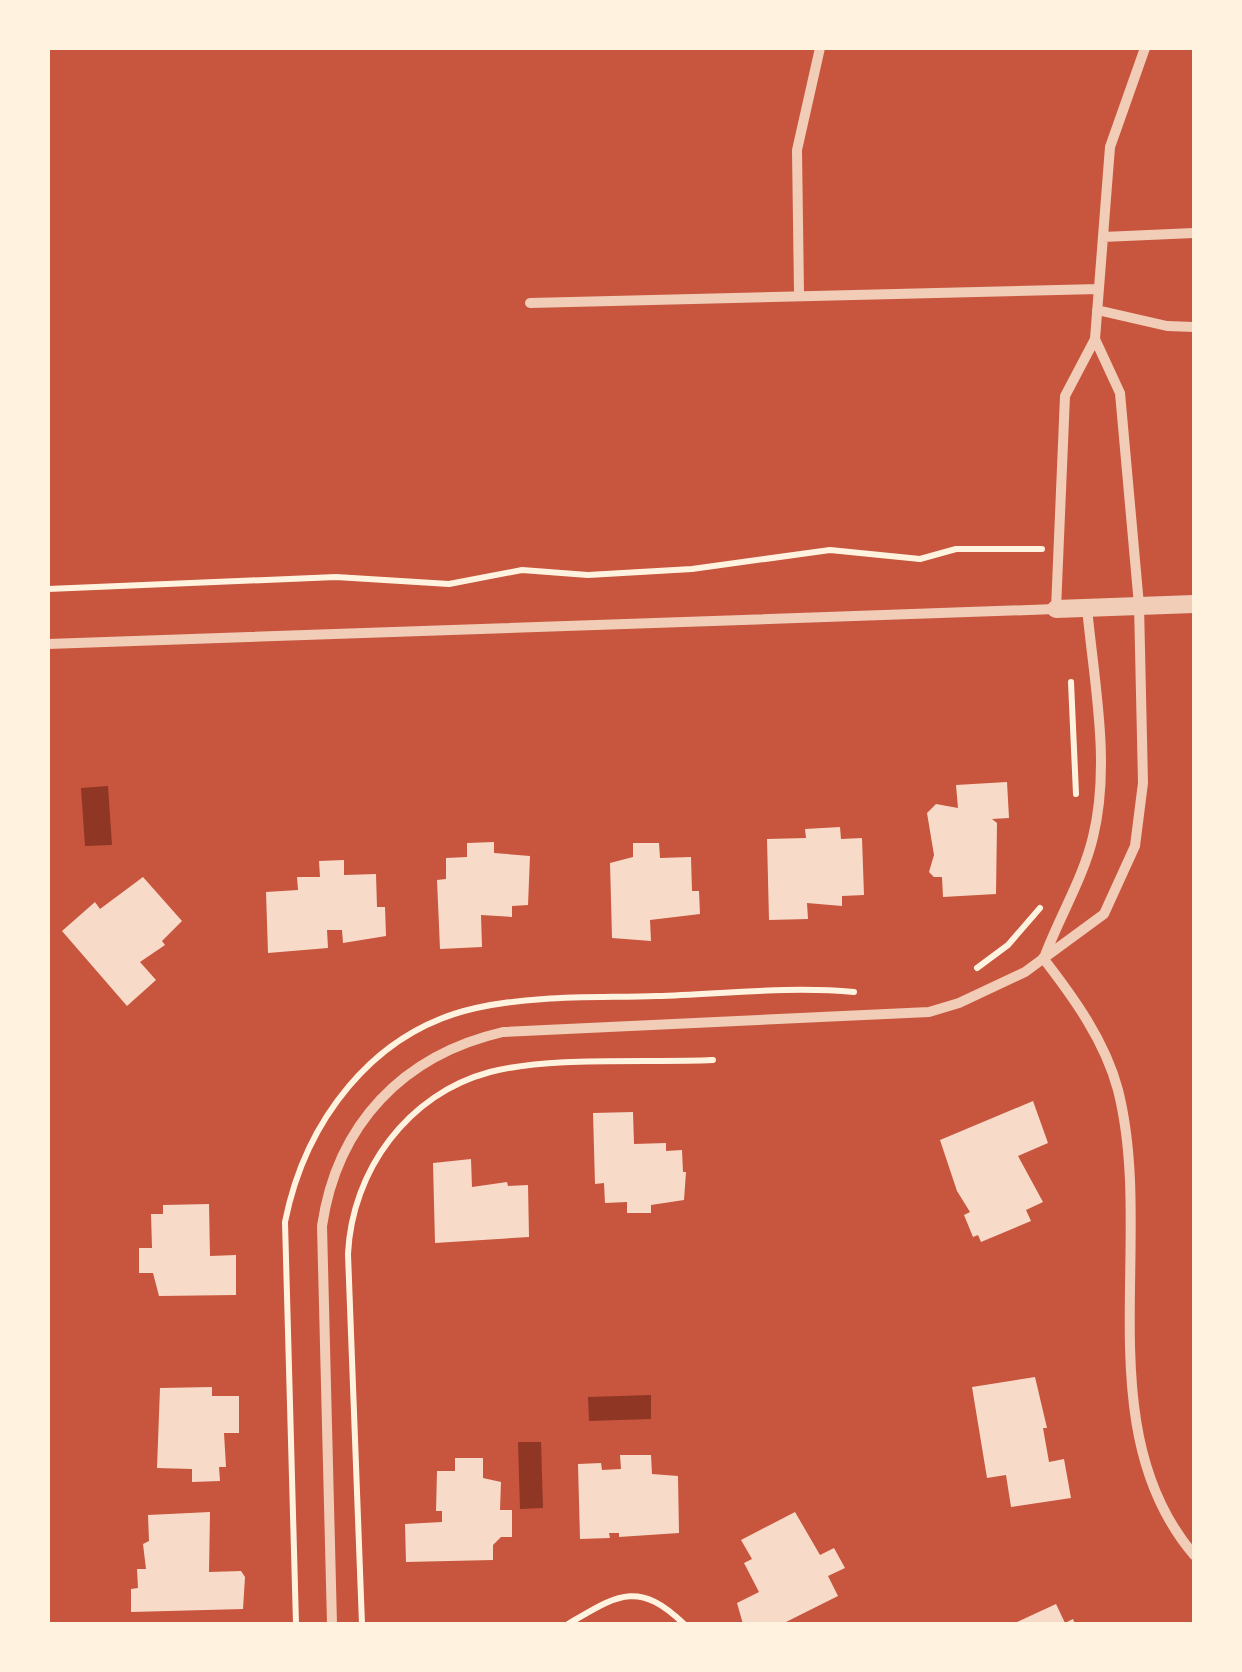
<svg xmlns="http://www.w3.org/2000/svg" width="1242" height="1672" font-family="'Source Sans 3',sans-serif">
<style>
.water{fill:#8f3625}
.building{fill:#f7dbc8}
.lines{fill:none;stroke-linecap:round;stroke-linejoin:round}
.path{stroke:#fff3e0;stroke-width:6}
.minor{stroke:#f1ccb7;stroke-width:10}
.tertiary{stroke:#f1ccb7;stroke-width:18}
</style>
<rect width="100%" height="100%" fill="#c8553d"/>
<!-- water -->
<path class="water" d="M108,786L112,845L85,846L81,788Z
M651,1395V1419L589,1421L588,1397Z
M518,1442H541L543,1508L520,1509Z"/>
<!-- building -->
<path class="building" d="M1007,782L1009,818L992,819L997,823L996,894L943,897L942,877H934L929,872L934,855L927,813L936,804L958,808L956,785Z
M840,827L841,839L862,838L864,895L842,896V906L807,903L808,919L769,920L767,839L806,838L805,829Z
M494,842V853L530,856L528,905L512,906V917L481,915L482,947L440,949L437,880L446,879V858L467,857V843Z
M633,843H659L660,858L691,857L692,891H699L700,914L650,920L651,941L612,938L610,863L633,857Z
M344,860V875L376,874L377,907H385L386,936L343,943L342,930H327L328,948L268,953L266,892L298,890L297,877H320L319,861Z
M143,877L182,921L162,941L165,945L140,962L156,980L127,1006L62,931L95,902L100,909Z
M1033,1101L1048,1143L1018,1156L1043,1202L1026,1210L1031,1221L981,1242L978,1235L973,1237L964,1215L970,1212L957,1191L940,1140Z
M633,1112L634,1144L666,1143V1151L682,1150L683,1172H686L684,1200L651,1205V1213H627V1202L605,1203L604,1183L595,1184L593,1113Z
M471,1159L472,1187L507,1182L508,1186L528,1185L529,1237L435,1243L433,1163Z
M209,1204L210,1256L236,1255V1295L159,1296L153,1273H139V1248H152L151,1214H163V1205Z
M1035,1377L1047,1428H1043L1049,1462L1064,1459L1071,1498L1011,1507L1006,1475L987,1478L972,1387Z
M212,1387V1396H239V1433H224L226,1467H219L220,1481L192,1482V1469L157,1468L160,1388Z
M620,1455H651L652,1474L678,1476L679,1533L619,1537V1533H609L610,1538L580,1539L578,1464L601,1463L602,1470L621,1469Z
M455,1458H483V1478L501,1482L500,1510H512V1537H501L493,1545V1560L406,1562L405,1524L442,1522V1511H436L437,1471H455Z
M210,1512L209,1572L241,1571L245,1577L243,1609L131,1612V1589L138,1588L137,1569H146L143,1544L149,1541L148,1515Z
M795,1512L820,1555L834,1548L845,1568L828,1576L838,1596L782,1624H743L737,1603L759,1592L744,1563L752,1559L741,1540Z
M1056,1604L1065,1623L1073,1619L1075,1624H1013Z"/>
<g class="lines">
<!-- path -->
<path class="path" d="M48,589L336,577L449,584L522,570L588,575L692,569L830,550L920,559L956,549H1042
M1071,682L1076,794
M977,968L1008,945L1040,908
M296,1624L285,1222C305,1122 372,1031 476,1008C534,995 597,998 657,996C722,994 789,986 854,992
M362,1624L348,1254C352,1170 408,1094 490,1072C552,1056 647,1063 713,1060
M568,1624C615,1597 637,1578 684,1624"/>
<!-- minor -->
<path class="minor" d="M1103,237L1194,233
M799,293L797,150L820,48
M530,303L1099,289
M1097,310L1167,326L1194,327
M48,644L1056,609L1065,396L1095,339L1110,147L1145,48
M1043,958C1074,998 1105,1041 1118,1090C1156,1240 1086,1428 1194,1555
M1044,958C1059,917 1083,879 1093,837C1111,764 1094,682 1087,608
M332,1624L322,1226C337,1124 403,1055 503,1032L929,1012L959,1003L1025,972L1104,914L1135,846L1143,783L1139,605L1120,393L1095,339"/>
<!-- tertiary -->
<path class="tertiary" d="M1056,609L1194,604"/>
</g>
<!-- border -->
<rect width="1242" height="1672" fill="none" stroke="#fff3e0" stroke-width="100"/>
</svg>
